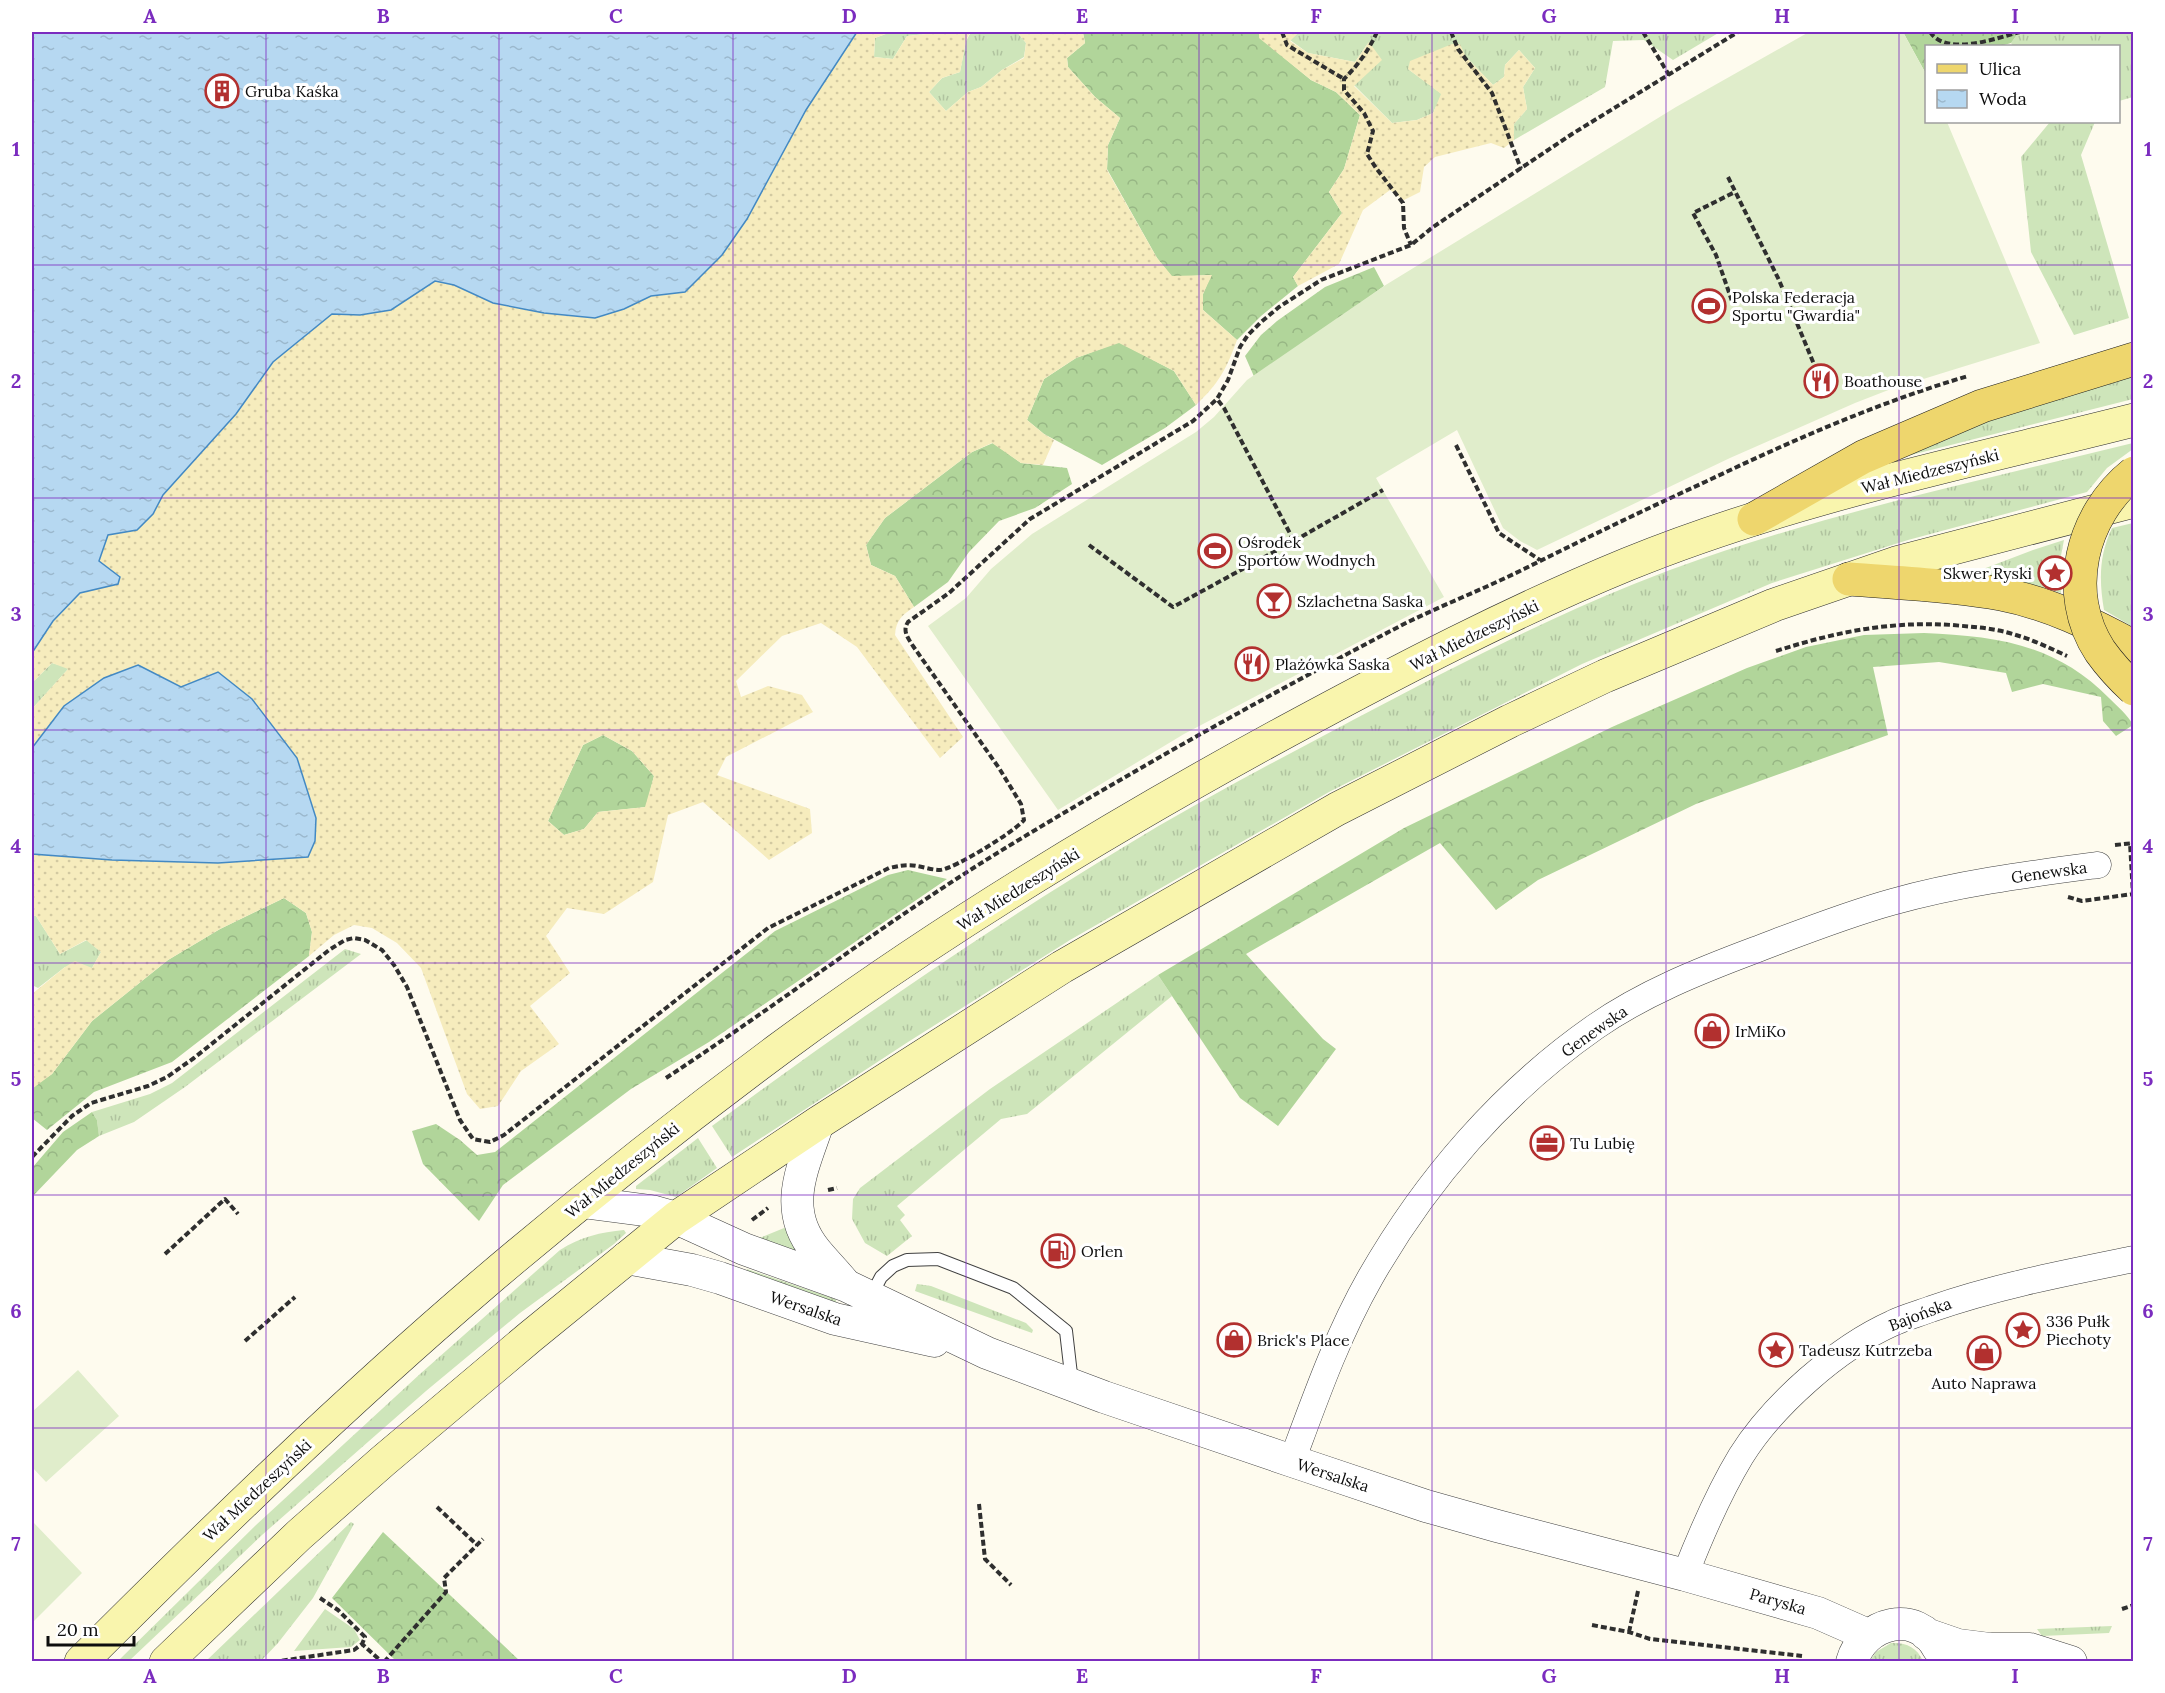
<svg xmlns="http://www.w3.org/2000/svg" width="2165" height="1693" font-family="Lora,serif">
<style>
.grass{fill:url(#grass-tufts)}
.forest{fill:url(#forest-crowns)}
.sand{fill:url(#sand-dots);fill-rule:evenodd}
.pitch{fill:#e0edcb}
.water{fill:url(#water-ripples);stroke:#4389c3;stroke-width:1.5}
.lines{fill:none;stroke-linecap:round;stroke-linejoin:round}
.service-casing{stroke:#404040;stroke-width:14}
.minor-casing{stroke:#404040;stroke-width:27}
.tertiary-casing{stroke:#404040;stroke-width:33}
.secondary-casing{stroke:#2f2f2f;stroke-width:34}
.primary-casing{stroke:#1e1e1e;stroke-width:34}
.path{stroke:#2f2f2f;stroke-width:4;stroke-dasharray:6 3;stroke-linecap:butt}
.service{stroke:#fff;stroke-width:12}
.minor{stroke:#fff;stroke-width:26}
.tertiary{stroke:#fff;stroke-width:32}
.secondary{stroke:#f9f5ad;stroke-width:33}
.primary{stroke:#eed66d;stroke-width:33}
.primary-bridge-casing{stroke:#1e1e1e;stroke-width:34;stroke-linecap:butt}
.primary-bridge{stroke:#eed66d;stroke-width:33}
.grid{fill:none;stroke:#7b2cbf;stroke-width:1.5;stroke-opacity:0.55}
.labels{text-anchor:middle;dominant-baseline:central;stroke-width:6;stroke-linejoin:round;paint-order:stroke}
.poi-label{font-size:16px;fill:#0d0d0d;stroke:#fff;text-anchor:start}
.street-label{font-size:16px;fill:#0d0d0d;stroke:#fff}
.neatline{fill:none;stroke:#7b2cbf;stroke-width:2}
.grid-label{font-size:20px;text-anchor:middle;font-weight:bold;fill:#7b2cbf}
</style>
<defs>
<pattern id="grass-tufts" width="24" height="20" patternUnits="userSpaceOnUse" patternTransform="scale(1.5)"><rect width="24" height="20" fill="#cee5ba"/><path d="M3 7l-1-3M5 7V3M7 7l1-3M15 17l-1-3M17 17v-4M19 17l1-3" fill="none" stroke="#b0c39f"/></pattern>
<pattern id="forest-crowns" width="20" height="18" patternUnits="userSpaceOnUse" patternTransform="scale(1.5)"><rect width="20" height="18" fill="#b1d59a"/><path d="M2 6a3 3 0 1 1 6 0M12 15a3 3 0 1 1 6 0" fill="none" stroke="#97b684"/></pattern>
<pattern id="sand-dots" width="8" height="8" patternUnits="userSpaceOnUse" patternTransform="scale(1.5)"><rect width="8" height="8" fill="#f6ecbd"/><path d="M2 2h.1M6 6h.1" fill="none" stroke="#d2c9a1" stroke-width="1.8" stroke-linecap="round"/></pattern>
<pattern id="water-ripples" width="26" height="14" patternUnits="userSpaceOnUse" patternTransform="scale(1.5)"><rect width="26" height="14" fill="#b6d8f1"/><path d="M2 4q2-2 4 0t4 0M15 11q2-2 4 0t4 0" fill="none" stroke="#9bb8cd"/></pattern>
</defs>
<rect width="100%" height="100%" fill="#fefbee"/>
<!-- grass -->
<path class="grass" d="M891,32H928L926,34L907,36L893,59L874,57L875,38Z
M971,32H1017L1026,43L1024,57L1002,70L981,87L968,92L946,111L929,92L942,78L960,72L966,41Z
M1299,32L1325,34L1326,32H1720L1673,60L1644,40L1613,41L1605,87L1514,140V124L1527,109L1523,87L1535,68L1519,50L1505,65L1504,77L1493,85L1466,57L1408,69L1442,94L1433,113L1417,120L1392,123L1354,85L1368,43L1355,62L1308,53L1290,40Z
M2019,32H2133V97L2119,101L2118,46H2013L2011,43Z
M2050,122H2095L2081,155L2129,318L2074,335L2031,252L2021,157Z
M2133,372V399L1911,455L1915,451L2002,414Z
M2133,443V449L2107,468L2087,492L1908,540L1772,583L1582,664L1329,792L1070,940L908,1042L732,1157L712,1126C845,1028 981,933 1122,848C1197,802 1276,761 1353,720C1445,672 1537,623 1634,584C1794,520 1966,484 2133,443Z
M2133,523H2134L2133,627L2104,610C2099,581 2099,555 2112,528Z
M2064,540L2059,566L2061,593L2020,581L1976,575L1978,571L2033,550Z
M52,663L69,668L32,709V683Z
M32,915L36,916L60,954L87,940L101,952L92,968L65,967L38,988L32,985Z
M345,949L361,954L185,1087L134,1122L99,1136L97,1120L92,1112L150,1094L172,1083Z
M1158,975L1172,996L1027,1114L1001,1119L897,1206L905,1215L900,1220L912,1236L887,1256L865,1243L852,1219L853,1199L860,1188L990,1089Z
M698,1138L717,1168L676,1197L650,1190L636,1189V1186Z
M789,1226L796,1251L757,1239Z
M624,1230L626,1233L614,1244L520,1313L426,1391L262,1535L129,1661H118L256,1525L420,1374L560,1250C580,1237 601,1232 624,1230Z
M747,1269L835,1299L838,1305L744,1278Z
M917,1284L931,1286L1026,1323L1033,1330L1032,1333L915,1291Z
M351,1522L354,1524L313,1598L278,1643L261,1661H206Z
M325,1609L354,1629L360,1640L351,1647L294,1651Z
M2112,1626L2109,1633L2042,1636L2037,1629Z
M1891,1643C1905,1642 1917,1647 1923,1661H1870L1876,1652Z"/>
<!-- forest -->
<path class="forest" d="M1083,32H1259L1260,38L1311,80L1336,92L1360,115L1344,169L1329,192L1342,213L1293,277L1298,286L1261,316L1237,340L1203,310V294L1211,275L1172,277L1157,258L1107,169L1108,145L1120,118L1095,97L1068,67L1067,58L1085,43Z
M1903,32H2019L2011,43L2001,46H1926V74Z
M1374,267L1384,286L1256,381L1245,356L1261,335L1277,321L1325,287Z
M1119,342L1174,371L1196,405L1165,428L1102,465L1044,434L1027,420L1044,379L1076,358Z
M993,443L1021,463L1067,468L1072,484L1035,508L999,521L969,552L948,582L914,607L895,576L871,565L866,545L885,518L972,452Z
M1924,633C1996,636 2056,644 2109,698C2117,706 2128,715 2133,725L2116,736L2103,721L2101,697L2043,684L2012,692L2006,673L1939,662L1873,667L1888,735L1696,804L1538,880L1496,910L1440,843L1246,954L1323,1039L1336,1049L1278,1126L1240,1098L1158,975L1404,828L1612,727L1747,668L1806,647L1864,635Z
M603,735L632,751L654,776L646,807L598,812L584,829L564,835L548,821L583,745Z
M908,870L947,879L709,1042L631,1089L503,1185L479,1221L423,1164L412,1131L436,1124L460,1140L477,1155L495,1152L775,931L888,875Z
M284,898L306,913L312,932L309,956L172,1062L94,1092L47,1130L32,1118L33,1087L52,1074L92,1021L168,960L220,929Z
M92,1112L97,1120L99,1136L77,1150L32,1197V1168L63,1132Z
M383,1532L520,1661H396L332,1598Z"/>
<!-- sand -->
<path class="sand" d="M857,32H891L875,38L874,57L893,59L907,36L926,34L928,32H970L966,41L960,72L942,78L929,92L946,111L968,92L981,87L1002,70L1024,58L1026,43L1017,32H1083L1085,43L1067,58L1068,67L1095,97L1120,118L1108,145L1107,170L1157,258L1172,276L1212,275L1203,294V310L1237,340C1226,370 1219,383 1196,405L1174,371L1119,343L1076,358L1044,379L1027,420L1044,434L1054,440L1043,465L1021,463L992,443L972,452L885,518L866,545L871,565L895,576L914,607C902,615 896,620 895,635L963,737L940,758L857,647L821,623L782,636L736,681L741,697L768,686L802,695L813,712L726,757L717,775L810,809L812,833L769,860L703,802L668,815L653,882L604,914L567,908L546,936L570,973L530,1006L559,1044L521,1071L498,1106L480,1109L467,1094L421,968L397,943L372,928L354,925L334,935L309,956L312,932L306,913L284,898L220,929L168,960L92,1021L52,1074L32,1089V994L65,967L75,961L92,968L101,952L86,940L60,954L36,916L32,915V854L112,860L218,863L308,857L181,688L138,665L64,706L32,748V709L68,669L52,663L32,683V653L53,621L81,593L120,576L99,562L108,535L137,530L153,514L163,495L236,414L273,362L332,314L360,315L391,310L435,281L454,285L493,303L544,313L595,318L624,309L651,296L686,292ZM603,735L632,751L654,776L645,807L598,812L584,829L564,835L548,821L583,745Z
M1259,32H1299L1290,41L1308,53L1355,62L1369,42L1382,60L1354,86L1392,123L1417,120L1433,113L1441,94L1408,69L1410,61L1452,44H1460L1466,57L1493,85L1504,77L1505,65L1519,50L1535,68L1523,87L1527,109L1514,124V140L1504,148L1491,143L1435,157L1424,167L1420,192L1404,200L1390,190L1363,210L1339,264L1298,286L1293,277L1342,213L1329,192L1344,169L1360,115L1336,92L1311,80L1259,38Z"/>
<!-- pitch -->
<path class="pitch" d="M1809,32H1903L1926,74V122H1947L2040,343L1891,389L1855,403L1730,458L1537,550L1520,541L1503,528L1457,430L1376,478L1444,597L1184,734L1058,810L928,626L966,598L991,569L1032,534L1196,432L1214,417L1247,380L1384,286L1676,107Z
M78,1370L119,1416L46,1482L32,1467V1412Z
M34,1523L82,1573L32,1623V1526Z"/>
<!-- water -->
<path class="water" d="M32,32H857L806,110L747,219L722,255L685,292L651,296L624,309L595,318L544,313L493,303L454,285L435,281L391,310L360,315L332,314L273,362L236,414L163,495L153,514L137,530L108,535L99,561L120,577L118,584L80,593L53,621L32,653Z
M138,665L181,687L218,672L252,699L297,758L316,818L315,841L308,857L218,863L112,860L32,854V748L64,706L104,678Z"/>
<g class="lines">
<!-- service casing -->
<g class="service-casing">
<path id="service" d="M871,1296L881,1277L893,1266L907,1260L938,1259L1013,1288L1066,1331L1072,1383"/>
</g>
<!-- minor casing -->
<g class="minor-casing">
<path id="minor" d="M1292,1461C1315,1399 1337,1336 1370,1278C1426,1180 1502,1092 1595,1027C1644,993 1699,971 1755,950C1800,933 1845,915 1892,902C1959,883 2030,874 2098,865
M1685,1575C1701,1534 1718,1494 1741,1456C1773,1405 1837,1348 1893,1323C1905,1317 1918,1314 1931,1309C1997,1286 2065,1273 2134,1259"/>
</g>
<!-- tertiary casing -->
<g class="tertiary-casing">
<path id="tertiary" d="M818,1123C803,1168 781,1209 816,1251C825,1262 835,1272 844,1283
M582,1202L651,1211L676,1218L744,1249L847,1286L987,1353L1104,1397L1292,1461L1426,1506L1497,1526L1685,1575L1818,1613L1868,1635
M626,1258L692,1270L720,1278L835,1319L934,1341
M1926,1634L1958,1645L1990,1649H2030L2071,1662
M1852,1662C1863,1622 1917,1608 1938,1648"/>
</g>
<!-- secondary casing -->
<g class="secondary-casing">
<path id="secondary" d="M81,1662C211,1532 343,1404 482,1285C578,1203 678,1124 779,1049C940,930 1112,826 1287,731C1398,671 1511,612 1628,564C1790,498 1964,463 2134,420
M166,1662L299,1535L383,1461L530,1337L676,1218L818,1123L1062,967L1337,809L1510,721L1605,676L1774,605L1896,563L2134,501"/>
</g>
<!-- primary casing -->
<g class="primary-casing">
<path id="primary" d="M1754,519L1863,457L1982,406L2134,359
M1849,579C1899,583 1951,585 2001,594C2048,603 2092,624 2134,647"/>
</g>
<!-- path -->
<path class="path" d="M1067,32H1069
M1282,32L1287,45L1344,79
M1377,32C1369,50 1358,65 1344,79V90L1364,113L1373,131L1367,154L1376,168L1403,203L1404,228L1411,245
M1451,32L1458,49L1492,93L1521,169
M1643,32L1669,75
M1930,32C1947,57 1996,38 2020,32
M1728,177L1779,280L1816,369
M1732,301L1716,255L1693,213L1735,192
M1456,445L1499,533L1540,560
M1294,541L1383,490
M1089,545L1173,607L1294,541L1224,408L1217,399
M1776,651C1836,632 1889,621 1952,625C1974,627 1995,628 2016,635C2033,640 2050,648 2067,656
M2115,845L2134,843
M2068,897L2082,901L2133,894L2130,843
M666,1078C782,1002 893,916 1012,844C1139,767 1270,694 1402,625C1442,605 1484,589 1524,569C1584,539 1644,510 1705,482C1791,441 1877,403 1968,376
M32,1157L72,1116L91,1103L148,1086L167,1077L194,1058L329,950L345,940L354,938L365,940L382,950L394,965L407,987L460,1120L473,1139L490,1142L504,1135L768,928L889,868C899,866 907,864 917,866C924,867 932,870 940,870C954,869 1014,832 1024,820L1021,804L999,768L913,646C908,638 902,631 908,622L949,593L1030,519L1193,421L1217,399L1228,380L1240,347L1248,335L1260,323L1279,307L1321,280L1411,245L1433,227L1572,134L1738,32
M828,1190L837,1188
M752,1220L768,1208
M165,1254L225,1199L238,1214
M245,1341L295,1297
M979,1504L985,1559L1011,1585
M437,1507L477,1545
M320,1598L338,1610L365,1637L362,1644
M2122,1609L2134,1605
M1592,1625L1629,1632L1650,1639L1802,1656
M1629,1632L1638,1591
M273,1662L354,1650L362,1644L382,1662
M384,1662L446,1592L444,1578L483,1539"/>
<!-- service -->
<use href="#service" class="service"/>
<!-- minor -->
<use href="#minor" class="minor"/>
<!-- tertiary -->
<use href="#tertiary" class="tertiary"/>
<!-- secondary -->
<use href="#secondary" class="secondary"/>
<!-- primary -->
<use href="#primary" class="primary"/>
<!-- primary-bridge casing -->
<g class="primary-bridge-casing">
<path id="primary-bridge" d="M2134,473C2081,515 2062,593 2100,651C2110,665 2122,678 2134,689"/>
</g>
<!-- primary-bridge -->
<use href="#primary-bridge" class="primary-bridge"/>
</g>
<!-- grid -->
<path class="grid" d="M266,32V1662M499,32V1662M733,32V1662M966,32V1662M1199,32V1662M1432,32V1662M1666,32V1662M1899,32V1662M32,265H2134M32,498H2134M32,730H2134M32,963H2134M32,1195H2134M32,1428H2134"/>
<!-- icons -->
<defs>
<g id="building-ring" transform="scale(1.725)"><circle r="9.5" fill="#fff" stroke="#b2302f" stroke-width="1.5"/><path d="M-4-6H4V6H1V3H-1V6H-4ZM-2.5-4.3h1.7v1.8h-1.7ZM.8-4.3h1.7v1.8H.8ZM-2.5-1h1.7V.8h-1.7ZM.8-1h1.7V.8H.8Z" fill="#b2302f"/></g>
<g id="stadium-ring" transform="scale(1.725)"><circle r="9.5" fill="#fff" stroke="#b2302f" stroke-width="1.5"/><path d="M0-5a6.5 5 0 1 0 0 10a6.5 5 0 1 0 0-10ZM-3.5-1.8h7v3.6h-7Z" fill="#b2302f"/></g>
<g id="restaurant-ring" transform="scale(1.725)"><circle r="9.5" fill="#fff" stroke="#b2302f" stroke-width="1.5"/><path d="M-5-6h1v4h1v-4h1v4h1v-4h1v5L-1.5 .5V6h-2V.5L-5-1ZM5-6V6H3V1.5H1.5Q1.5-4 5-6Z" fill="#b2302f"/></g>
<g id="sight-ring" transform="scale(1.725)"><circle r="9.5" fill="#fff" stroke="#b2302f" stroke-width="1.5"/><path d="M0-6L1.8-2.2L6-1.7L2.9 1.2L3.7 5.4L0 3.3L-3.7 5.4L-2.9 1.2L-6-1.7L-1.8-2.2Z" fill="#b2302f"/></g>
<g id="bar-ring" transform="scale(1.725)"><circle r="9.5" fill="#fff" stroke="#b2302f" stroke-width="1.5"/><path d="M-6-5H6L.8 .8V4.5H3.5V6h-7V4.5H-.8V.8Z" fill="#b2302f"/></g>
<g id="shop-ring" transform="scale(1.725)"><circle r="9.5" fill="#fff" stroke="#b2302f" stroke-width="1.5"/><path d="M-5-2.5h2.3a2.7 3.5 0 0 1 5.4 0H5L5.5 6h-11ZM-1.5-2.5h3a1.5 2.3 0 0 0-3 0Z" fill="#b2302f"/></g>
<g id="office-ring" transform="scale(1.725)"><circle r="9.5" fill="#fff" stroke="#b2302f" stroke-width="1.5"/><path d="M-6-3h4V-5.5h4V-3h4V5H-6ZM-1-4.5V-3h2v-1.5ZM-6 0V1H6V0Z" fill="#b2302f"/></g>
<g id="fuel-ring" transform="scale(1.725)"><circle r="9.5" fill="#fff" stroke="#b2302f" stroke-width="1.5"/><path d="M-5.5-6h7V0h2V4h1.3V-2.5L3-4.5l.8-.8L6-3V5H2.5V1h-1V6h-7ZM-4.2-4.7v3.2H.2V-4.7Z" fill="#b2302f"/></g>
</defs>
<g fill-rule="evenodd">
<use href="#building-ring" x="222" y="91"/>
<use href="#stadium-ring" x="1709" y="306"/>
<use href="#restaurant-ring" x="1821" y="381"/>
<use href="#stadium-ring" x="1215" y="551"/>
<use href="#sight-ring" x="2055" y="573"/>
<use href="#bar-ring" x="1274" y="601"/>
<use href="#restaurant-ring" x="1252" y="664"/>
<use href="#shop-ring" x="1712" y="1031"/>
<use href="#office-ring" x="1547" y="1143"/>
<use href="#fuel-ring" x="1058" y="1251"/>
<use href="#sight-ring" x="2023" y="1330"/>
<use href="#shop-ring" x="1234" y="1340"/>
<use href="#sight-ring" x="1776" y="1350"/>
<use href="#shop-ring" x="1984" y="1353"/>
</g>
<g class="labels">
<!-- poi labels -->
<g class="poi-label">
<text x="245" y="91">Gruba Kaśka</text>
<text x="1732" y="297">Polska Federacja<tspan x="1732" dy="18">Sportu "Gwardia"</tspan></text>
<text x="1844" y="381">Boathouse</text>
<text x="1238" y="542">Ośrodek<tspan x="1238" dy="18">Sportów Wodnych</tspan></text>
<text x="2032" y="573" text-anchor="end">Skwer Ryski</text>
<text x="1297" y="601">Szlachetna Saska</text>
<text x="1275" y="664">Plażówka Saska</text>
<text x="1735" y="1031">IrMiKo</text>
<text x="1570" y="1143">Tu Lubię</text>
<text x="1081" y="1251">Orlen</text>
<text x="2046" y="1321">336 Pułk<tspan x="2046" dy="18">Piechoty</tspan></text>
<text x="1257" y="1340">Brick's Place</text>
<text x="1799" y="1350">Tadeusz Kutrzeba</text>
<text x="1984" y="1383" text-anchor="middle">Auto Naprawa</text>
</g>
<!-- street labels -->
<g class="street-label">
<text transform="translate(1930 471) rotate(-14)">Wał Miedzeszyński</text>
<text transform="translate(1474 635) rotate(-26)">Wał Miedzeszyński</text>
<text transform="translate(2049 872) rotate(-8)">Genewska</text>
<text transform="translate(1018 889) rotate(-32)">Wał Miedzeszyński</text>
<text transform="translate(1594 1031) rotate(-35)">Genewska</text>
<text transform="translate(622 1170) rotate(-39)">Wał Miedzeszyński</text>
<text transform="translate(806 1308) rotate(19)">Wersalska</text>
<text transform="translate(1920 1314) rotate(-21)">Bajońska</text>
<text transform="translate(1333 1475) rotate(18)">Wersalska</text>
<text transform="translate(257 1490) rotate(-43)">Wał Miedzeszyński</text>
<text transform="translate(1778 1601) rotate(16)">Paryska</text>
</g>
</g>
<!-- border -->
<rect width="2165" height="1693" fill="none" stroke="#ffffff" stroke-width="66"/>
<!-- legend -->
<rect x="1925" y="45" width="195" height="78" fill="#ffffff" stroke="#9e9e9e" stroke-width="1.5"/>
<rect x="1937" y="64" width="30" height="9" fill="#eed66d" stroke="#9e9e9e" stroke-width="1.5"/>
<text x="1979" y="75" font-size="18" fill="#0d0d0d">Ulica</text>
<rect x="1937" y="90" width="30" height="18" fill="url(#water-ripples)" stroke="#9e9e9e" stroke-width="1.5"/>
<text x="1979" y="105" font-size="18" fill="#0d0d0d">Woda</text>
<!-- scale -->
<path d="M48 1636v9h86v-9" fill="none" stroke="#0d0d0d" stroke-width="3"/>
<text x="57" y="1636" font-size="18" fill="#0d0d0d" stroke="#ffffff" stroke-width="4.5" paint-order="stroke">20 m</text>
<rect x="33" y="33" width="2099" height="1627" class="neatline"/>
<g class="grid-label">
<text x="150" y="23">A</text>
<text x="383" y="23">B</text>
<text x="616" y="23">C</text>
<text x="849" y="23">D</text>
<text x="1082" y="23">E</text>
<text x="1316" y="23">F</text>
<text x="1549" y="23">G</text>
<text x="1782" y="23">H</text>
<text x="2015" y="23">I</text>
<text x="16" y="156">1</text>
<text x="2148" y="156">1</text>
<text x="16" y="388">2</text>
<text x="2148" y="388">2</text>
<text x="16" y="621">3</text>
<text x="2148" y="621">3</text>
<text x="16" y="853">4</text>
<text x="2148" y="853">4</text>
<text x="16" y="1086">5</text>
<text x="2148" y="1086">5</text>
<text x="16" y="1318">6</text>
<text x="2148" y="1318">6</text>
<text x="16" y="1551">7</text>
<text x="2148" y="1551">7</text>
<text x="150" y="1683">A</text>
<text x="383" y="1683">B</text>
<text x="616" y="1683">C</text>
<text x="849" y="1683">D</text>
<text x="1082" y="1683">E</text>
<text x="1316" y="1683">F</text>
<text x="1549" y="1683">G</text>
<text x="1782" y="1683">H</text>
<text x="2015" y="1683">I</text>
</g>
</svg>
